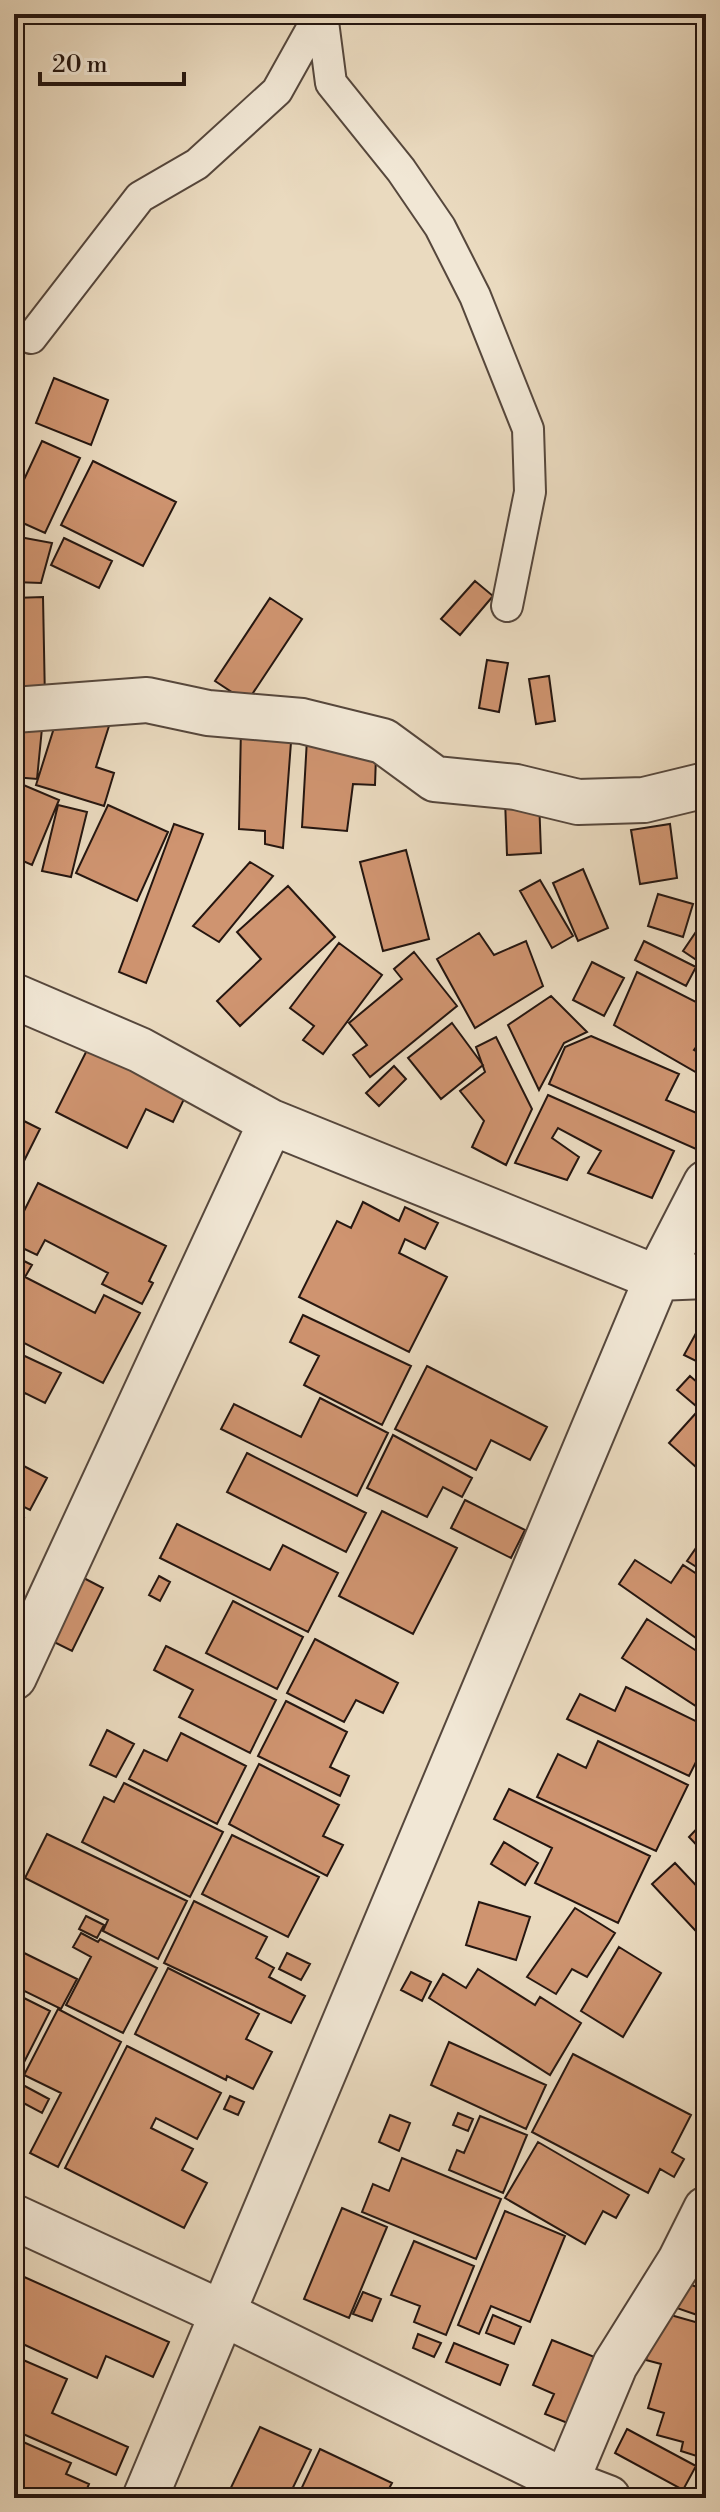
<svg xmlns="http://www.w3.org/2000/svg" width="720" height="2512" font-family="'Libre Bodoni',serif">
<style>
.building{fill:#cf9470;stroke:#251610;stroke-width:2}
.lines{fill:none;stroke-linecap:round;stroke-linejoin:round}
.service-casing{stroke:#56473c;stroke-width:34}
.minor-casing{stroke:#56473c;stroke-width:48}
.service{stroke:#f1e7d5;stroke-width:30}
.minor{stroke:#f1e7d5;stroke-width:44}
</style>
<rect width="100%" height="100%" fill="#eadabf"/>
<filter id="stains"><feTurbulence type="fractalNoise" baseFrequency=".0025" numOctaves="4"/><feColorMatrix values="0 0 0 0 .2 0 0 0 0 .09 0 0 0 0 .02 0 0 0 .5 -.17"/></filter>
<radialGradient id="worn" r=".72"><stop offset=".6" stop-color="#630" stop-opacity="0"/><stop offset="1" stop-color="#630" stop-opacity=".3"/></radialGradient>
<!-- building -->
<path class="building" d="M54,378L108,400L91,445L36,423Z
M42,441L80,458L45,533L14,519V501Z
M93,461L176,502L143,566L61,525Z
M14,536L52,543L41,583L14,582Z
M64,538L112,561L99,588L51,565Z
M475,581L493,596L460,635L441,619Z
M43,597L45,701L14,702V598Z
M270,598L302,619L247,702L215,681Z
M487,660L508,663L499,712L479,708Z
M549,676L555,721L536,724L529,679Z
M59,712L109,726L96,767L114,773L104,806L36,785Z
M14,715L43,718L37,779L14,777Z
M241,727L292,729L283,848L265,844V831L239,829Z
M307,739L376,756L375,785L353,784L347,831L302,827Z
M14,781L59,800L32,865L14,857Z
M539,798L541,853L507,855L505,799Z
M58,805L87,812L71,877L42,871Z
M108,805L168,832L137,901L76,873Z
M174,824L203,834L146,983L119,972Z
M670,824L677,878L640,884L631,830Z
M406,850L429,939L383,951L360,862Z
M250,862L273,876L219,942L193,926Z
M583,869L608,928L578,941L553,883Z
M540,880L573,936L552,948L520,891Z
M288,886L335,937L240,1026L217,1001L261,959L237,932Z
M658,894L693,904L683,937L648,926Z
M706,917V961L704,965L683,951Z
M479,933L494,955L526,941L543,986L475,1028L437,959Z
M644,941L696,967L686,986L635,960Z
M339,943L382,975L323,1054L303,1040L314,1026L290,1008Z
M414,952L457,1006L370,1077L353,1055L367,1045L349,1023L402,979L394,969Z
M592,962L624,978L604,1016L573,1000Z
M637,972L706,1007V1034L694,1050L706,1057V1078L614,1025Z
M551,996L587,1032L564,1043L539,1090L508,1025Z
M452,1023L483,1065L441,1099L408,1058Z
M591,1036L679,1074L666,1100L706,1117V1131L696,1149L549,1084L565,1047Z
M496,1037L532,1109L506,1165L472,1147L484,1121L460,1091L485,1072L476,1047Z
M89,1046L186,1095L173,1122L146,1109L127,1148L56,1112Z
M394,1066L406,1079L379,1106L366,1093Z
M548,1095L674,1151L652,1198L588,1173L601,1151L558,1128L552,1138L579,1157L567,1180L515,1163Z
M14,1116L40,1129L15,1179H14Z
M38,1183L166,1246L149,1281L153,1283L142,1304L102,1284L108,1273L45,1240L37,1255L14,1244V1231Z
M363,1202L399,1221L405,1207L438,1223L425,1249L405,1239L399,1253L447,1277L409,1352L299,1297L337,1221L351,1228Z
M14,1256L32,1265L25,1277L95,1313L104,1295L140,1313L103,1383L14,1338Z
M303,1315L411,1366L382,1425L304,1385L319,1356L290,1342Z
M706,1315V1366L684,1355Z
M14,1351L61,1373L45,1403L25,1393L14,1414Z
M427,1366L547,1427L530,1460L491,1440L476,1470L395,1429Z
M690,1376L706,1390V1406L702,1411L677,1390Z
M320,1398L388,1433L357,1496L221,1429L234,1404L301,1437Z
M696,1413L706,1422V1476L669,1443Z
M393,1435L472,1478L462,1497L443,1487L427,1517L367,1488Z
M247,1453L366,1513L346,1552L227,1492Z
M14,1461L47,1478L30,1510L14,1502Z
M465,1500L525,1530L511,1558L451,1528Z
M382,1511L457,1548L413,1634L339,1596Z
M14,1513L24,1518L14,1539Z
M177,1524L270,1570L283,1545L338,1573L308,1632L160,1558Z
M696,1548L706,1555V1573L687,1561Z
M635,1560L671,1583L683,1565L706,1580V1645L619,1584Z
M74,1573L103,1588L72,1651L42,1636Z
M159,1576L170,1582L160,1601L149,1595Z
M233,1601L303,1637L277,1689L206,1653Z
M647,1619L706,1657V1704L702,1710L622,1658Z
M315,1639L398,1683L383,1713L356,1700L344,1722L287,1693Z
M166,1646L276,1700L250,1753L179,1717L193,1690L154,1670Z
M626,1687L706,1726V1742L689,1776L567,1719L580,1694L615,1711Z
M286,1701L347,1732L330,1767L349,1776L340,1796L258,1756Z
M107,1730L134,1744L116,1777L90,1765Z
M181,1733L246,1766L217,1824L129,1779L144,1750L167,1761Z
M598,1741L688,1785L656,1851L537,1797L558,1754L586,1768Z
M259,1764L339,1805L323,1836L343,1845L327,1876L229,1824Z
M124,1783L223,1832L190,1897L82,1842L104,1797L114,1802Z
M509,1789L650,1856L618,1923L535,1883L552,1848L494,1819Z
M706,1819V1855L689,1837Z
M47,1834L187,1901L158,1959L103,1931L108,1920L25,1878Z
M232,1835L319,1877L288,1937L202,1894Z
M504,1842L538,1863L525,1885L491,1864Z
M675,1863L706,1896V1942L652,1884Z
M194,1901L267,1937L256,1958L274,1968L269,1977L305,1996L291,2023L164,1963Z
M479,1902L530,1917L516,1960L466,1945Z
M575,1908L615,1933L587,1977L572,1969L556,1994L527,1977Z
M86,1916L104,1925L97,1938L79,1929Z
M81,1933L98,1942L100,1939L157,1968L123,2033L66,2005L91,1957L73,1947Z
M619,1947L661,1973L623,2037L581,2011Z
M14,1948L77,1979L61,2009L14,1986Z
M287,1953L310,1964L301,1980L279,1969Z
M168,1968L259,2014L246,2039L272,2052L253,2089L227,2076L226,2080L135,2034Z
M478,1969L535,2005L540,1997L581,2023L550,2075L429,1998L443,1974L466,1988Z
M411,1972L431,1982L422,2001L401,1990Z
M14,1993L50,2011L14,2082Z
M58,2009L121,2042L58,2167L30,2153L61,2093L24,2075Z
M449,2042L546,2085L526,2129L431,2085Z
M127,2046L221,2093L197,2139L156,2118L151,2128L193,2149L182,2170L207,2183L184,2228L65,2168Z
M573,2054L691,2115L672,2152L684,2159L674,2177L660,2169L648,2193L532,2132Z
M21,2084L49,2099L42,2113L14,2098Z
M230,2096L244,2102L238,2115L224,2109Z
M458,2113L473,2119L468,2131L453,2125Z
M390,2115L410,2123L399,2151L379,2142Z
M480,2116L527,2135L503,2193L449,2170L457,2150L464,2153Z
M538,2142L629,2195L616,2218L603,2211L585,2244L505,2198Z
M402,2158L501,2199L476,2259L362,2212L373,2184L389,2191Z
M342,2208L387,2227L349,2318L304,2299Z
M505,2211L565,2236L530,2322L491,2306L479,2334L458,2325Z
M414,2241L474,2266L446,2335L414,2322L420,2306L391,2295Z
M706,2271V2318L668,2305L677,2280L697,2287Z
M22,2276L169,2342L153,2377L106,2356L97,2378L14,2340V2294Z
M363,2292L381,2299L372,2321L353,2314Z
M660,2312L706,2325V2459L681,2451L683,2442L657,2435L664,2413L648,2408L661,2364L646,2360Z
M493,2315L521,2327L514,2344L486,2333Z
M418,2334L441,2343L434,2357L413,2348Z
M552,2340L597,2358L570,2424L545,2414L554,2394L533,2385Z
M454,2343L508,2365L500,2385L446,2362Z
M14,2356L67,2379L52,2413L128,2447L116,2475L14,2430Z
M260,2427L311,2450L288,2498H226Z
M627,2429L696,2466L683,2490L615,2453Z
M14,2438L71,2463L66,2474L89,2484L83,2498H14Z
M320,2449L392,2483L384,2498H297Z"/>
<g class="lines">
<!-- service casing -->
<g class="service-casing">
<path id="service" d="M322,14L331,83L401,170L440,227L475,296L528,429L530,492L507,606
M31,338L140,197L197,164L277,91L320,14"/>
</g>
<!-- minor casing -->
<g class="minor-casing">
<path id="minor" d="M14,710L147,700L208,713L302,721L383,741L435,779L516,787L578,802L644,800L706,785
M14,996L140,1050L271,1122L657,1278L706,1276
M14,1677L271,1122
M14,2217L222,2313L566,2482L608,2498
M566,2482L615,2365L680,2261L706,2209
M145,2498L657,1278L706,1183"/>
</g>
<!-- service -->
<use href="#service" class="service"/>
<!-- minor -->
<use href="#minor" class="minor"/>
</g>
<!-- margin -->
<rect width="720" height="2512" fill="none" stroke="#eadabf" stroke-width="48"/>
<rect x="16" y="16" width="688" height="2480" fill="none" stroke="#251610" stroke-width="4"/>
<rect x="24" y="24" width="672" height="2464" fill="none" stroke="#251610" stroke-width="2"/>
<!-- scale -->
<path d="M40 72v12h144v-12" fill="none" stroke="#251610" stroke-width="4"/>
<text x="52" y="72" font-size="24" fill="#251610" stroke="#f1e7d5" stroke-width="6" paint-order="stroke">20 m</text>
<rect width="100%" height="100%" filter="url(#stains)"/>
<rect width="100%" height="100%" fill="url(#worn)"/>
</svg>
